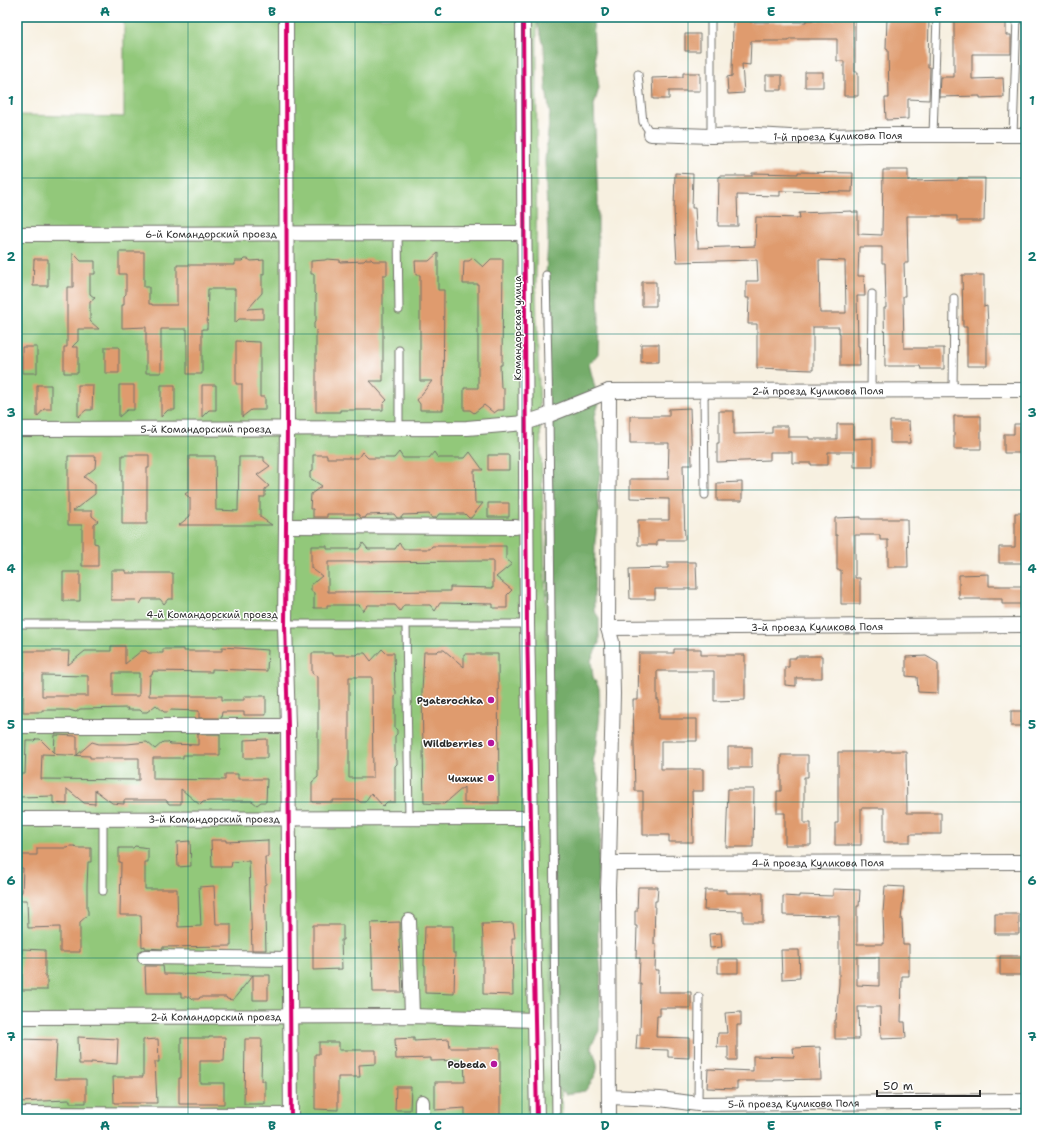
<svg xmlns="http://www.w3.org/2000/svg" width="1043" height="1136" font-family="'Shantell Sans',sans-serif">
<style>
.green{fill:#92c87a;stroke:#5e7a52}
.forest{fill:#75ac6a;stroke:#506c4a}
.building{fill:#df9b6e;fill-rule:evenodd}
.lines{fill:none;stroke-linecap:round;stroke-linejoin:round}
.lane-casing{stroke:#72706a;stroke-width:9}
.street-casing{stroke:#72706a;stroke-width:16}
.lane{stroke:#fff;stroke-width:7}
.street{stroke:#fff;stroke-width:14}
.cycleway-casing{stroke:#fff;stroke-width:6}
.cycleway{stroke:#d6006c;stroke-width:4}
.grid{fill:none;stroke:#0f766e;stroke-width:1;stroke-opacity:0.55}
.poi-dot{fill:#b5179e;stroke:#fff;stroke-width:1.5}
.labels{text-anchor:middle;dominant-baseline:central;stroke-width:3;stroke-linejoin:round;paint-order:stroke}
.street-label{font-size:10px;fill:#2b2b2b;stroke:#fff}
.poi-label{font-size:10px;font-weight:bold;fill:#2b2b2b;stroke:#fff;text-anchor:end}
.neatline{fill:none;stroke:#0f766e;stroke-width:1.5}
.grid-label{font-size:13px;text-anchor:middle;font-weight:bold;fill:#0f766e}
</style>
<rect width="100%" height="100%" fill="#fff"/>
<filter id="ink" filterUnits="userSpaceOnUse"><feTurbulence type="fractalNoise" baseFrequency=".025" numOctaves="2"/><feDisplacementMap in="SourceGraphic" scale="8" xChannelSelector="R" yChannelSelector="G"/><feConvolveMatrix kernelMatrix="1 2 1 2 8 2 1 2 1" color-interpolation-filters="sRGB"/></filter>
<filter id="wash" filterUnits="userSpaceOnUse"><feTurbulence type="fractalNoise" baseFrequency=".012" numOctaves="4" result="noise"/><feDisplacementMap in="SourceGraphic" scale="16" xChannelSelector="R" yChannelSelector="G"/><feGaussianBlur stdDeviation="0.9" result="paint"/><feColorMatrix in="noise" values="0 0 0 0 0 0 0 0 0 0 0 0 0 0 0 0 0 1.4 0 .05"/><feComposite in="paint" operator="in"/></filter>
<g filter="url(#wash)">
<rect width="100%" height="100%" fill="#f7f0e0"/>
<!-- green -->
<path class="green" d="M124,17H537L536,290L562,1119H17V115L124,117Z"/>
<!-- forest -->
<path class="forest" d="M540,17H593L594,46L599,88L594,105L598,201V292L599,320L598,354L589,364L599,403L594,419L600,445V475L597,494L599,511L595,542L594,591V610L599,618V643L591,660L593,677L599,688L600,712L597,744L593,761L599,780L598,798L602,816L598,866V940L601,972L599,1031L591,1046C601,1069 599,1071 585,1091L566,1094L557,1087L551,971V863L547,546L553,446L549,415L546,275L548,239L545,160L550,114L546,88L544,46L537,21Z"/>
<g id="blocks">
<!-- building -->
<path class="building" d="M733,17H750V22H806V20H835V17H855V72H858V96H844V61H837V39H789V41H751L750,65L742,64L744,93L728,94L727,77L732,76Z
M887,17L929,18L928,67H930L929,100L908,99V119L886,120L885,98H889L888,50L886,49Z
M954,17H1006V35H1011V54H972V79L1003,78L1004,97L980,98V96L939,97L940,77H954Z
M685,34H700V51H685Z
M805,72H823V87H805Z
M683,73H700V91H669V99H653L652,78L683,77Z
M766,75H782V90H766Z
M883,170H908V181L958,180V178H985L984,221H957V216H907L908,263H904L905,296H903L904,348H944V369H921L920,366H885L884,308H886L885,263H882V247H859L858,276H864L865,296H857L858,346H859L860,366H840V333H839V327H813V370L757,368V324H748L749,298H746V281H758L757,260L677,262L674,209L675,173L693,174L692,208H695L697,241H698V248L755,246L756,217L800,218L799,213L852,211V212H858V234L882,235ZM819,260L845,261L846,313H820Z
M798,172L853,173L852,192L780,191V196L737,195L738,226H718L719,176H752V173L798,174Z
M119,252H144V287H149V304H152V305H177V265H235V261H242L244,259H248L251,261L264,260V274H262V293L248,309L263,308V319H239L235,323V289H208L207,329H202V374H187V329H161V373H146V327L122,328V305H124V296L126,294V274H119Z
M73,253L81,261H95V274H90V294L95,298L90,302V321L99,329H78V341L72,347H78V373H64V347H67V287H73Z
M438,253V290H444L443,410H420V404L417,400L432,381H420V275H416L415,261H429Z
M473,258L483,267L491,259H503L502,365H500L501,388H504V410H498L494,413L484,405L474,413L470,410H464V388H478V284H463L464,261H469Z
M34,259H48V286H33Z
M327,259L340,260V262L364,261L366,259H371L373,261H387V275H383V381H370L387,400L383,404V410H340V412H316V330L314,328V323L316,321V295L314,293V274H311V261L325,260Z
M962,275H984V307L987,306L988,325L987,326V366H967V327H963Z
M642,282H656V306H642Z
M236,341L260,342V397H265V410H251L242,417V384H236Z
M641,344H659V362H641Z
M22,347H37V373H22Z
M105,347H119V373H105Z
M37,385H51V409H44L37,417Z
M78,385H93L92,410H86L78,417Z
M119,385H134V410H127L119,417Z
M161,385H175V410H168L161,417Z
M202,385H216V410H209L202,417Z
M690,408L692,465H683L685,540H657V545H638V520H669V499L630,498V479H668L669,443H630V416H669V409Z
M719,411H734V434L772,433V426H788V437H809V439H837V424H853V439L873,438V467H854V452H828V465H811V463H792V452H770V460L717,462V443H719Z
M954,416H981V449H954Z
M890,421H909L910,443H890Z
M1014,424H1026V453H1004V434H1014Z
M362,452L368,458H394L399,452L403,458H429L434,452L438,458H465L470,452L483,470H474L475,503H483L471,518H469L465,514H439L436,518H432L429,514L403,515L401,518H397L394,514L367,515L365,518H361L358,514H327V517H313V509H310L311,494L322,486L310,478V472L313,470V455H327V458H358Z
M122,455H149V468H147V524H122Z
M488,455H509V470H488Z
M68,456H96L95,468L84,477L95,485V494L73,511H92V516L98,521L94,524V543L98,544V566H82V525H68Z
M189,456H215L216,510L238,511L239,457H264V461L270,466L257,475L269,486L265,489V497H260V517L272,525H179L190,516V498L185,494L189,491Z
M742,482V501H717V483Z
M488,503H509V517H488Z
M1015,513H1026V563H999V547H1015Z
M861,517V519H907L908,567H888V540H880V535H855V578H860V604H841V570H837V535H835V518Z
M363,543L368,549H395L399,543L404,549H430L432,546H506V559L512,564L496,577L512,590L507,595V608H493V604L440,603L435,611L430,605H404L400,611L395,605H368L363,611L359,605H327V608H314V593L311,591V585L322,576L311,568V546H327V549H359ZM493,561V588L450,587V591L328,592V562Z
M668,562H696L697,589H655V599H630L629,569L668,568Z
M111,570H126V573H173V599H168L164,604L160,599H143L140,604L136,600H111Z
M63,572H80V601H63Z
M989,574V586H1026V604H1002V599H959V575Z
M111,646H125V664L141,651H146L148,653H163V649H184V651H222V647L268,650L267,671L212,669V672L153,671L152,675H150L149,696H222V700H244V696H266V715H244V712H222L221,718H199V711L170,710L168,712H164L156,705L147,712H142L140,710H127L128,708L80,709L76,712L69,710H42V712H23L24,651H69L68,665L85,651H111ZM113,673H139V696H113ZM42,675L88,676V696H42Z
M382,649L386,653H394L395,689L396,691V695L395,697V728L397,730V734L395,736V758L397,760V764L395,766V802H387L383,806L371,793L365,802H360L358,800H333V802H312V782L318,777V677L312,673V653H332V655H357L359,653H365L371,661ZM349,677H372L373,778H349Z
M674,649H701V655H745V700L714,701V671H657V700H659V719H697V741H661V769H703V791H692L693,842H669V835H643V791H635L633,700H638L639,653H674Z
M439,650H444L464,667V654H498L499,803H464V787L444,804L424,803L422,692L424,652H437Z
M796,656H822V678H796V686L785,685V667H789V658H796Z
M926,656L938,663V693L918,692L917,677L906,676V657Z
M1011,711H1026V726H1011Z
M198,734H220V755H183V758H153V779L225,780V774H238V779H267L266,802H261L257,805L252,801H209L203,802L200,805L181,789V804H169L166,800H124V804L112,803L95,790V804L84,803L67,789V804L53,803V796L20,797L19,774H25L26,741H34L36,739H40L54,753L55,735L77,736V755L92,742L99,744H127L147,742L155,749L163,742H168L170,744L198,745ZM42,754L90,756V758H139V780L41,779Z
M267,739V758H244V740Z
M728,747H752V768H728Z
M880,751H906L907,813H941V834H910V842H884V808H861V845H835V823H838V752H880Z
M781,755H808V777H804V823H811V845H785V813H777V791H781Z
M728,789H754L753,847H726Z
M211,840H226V842L268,840V857H265L266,884L264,885L266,950H252L249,861L232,862L231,867H212Z
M190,841L191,866L178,867L177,842Z
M70,846H75L77,848H91V862H88L87,886V909L88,911V915L80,922V952H60V927L28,928L27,900H17V896L22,892L23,868H17V863L22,859V855H37V848H68Z
M135,846L148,848V862H145V889H177L178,927L201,926L199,887L214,886L216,924H231V946L163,947V949L145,948V946L142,947L141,915H120L121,862H119V848H133Z
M885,886L904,887L901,920H902L903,944H909V976H902L901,1022H905L906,1038L881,1039L880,1007H858L859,1039H835V1020H836L839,984V916L783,915V896L799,897V895L833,896V889L860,890L859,906H857V944H884L883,913ZM857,957H879V986L857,985Z
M638,887H658L657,901H655L654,944H656L655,970H659L658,992H691V1008H660V1016H657L656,1037L689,1038V1058L668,1057V1050L636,1049L637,1035H640L641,984H639L640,958H636L637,926H635V911H637Z
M705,890H726V893H763V922H743V911L704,910Z
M995,914H1019V934H995Z
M400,922V939H399L402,992H373L371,923Z
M513,923L515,938H512L513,995L483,994V939L482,924Z
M313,925H343V940H341L342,969L313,970Z
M425,926H453V953H455L454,994L425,993V966H424Z
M721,933L722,947L710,948L709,934Z
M22,949L45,950V977H47V990H22Z
M781,950H799L800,978L782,979Z
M1000,956H1025V975H1000Z
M718,959H738V973H718Z
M145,966H163L164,974L253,975L233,1000L227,999L226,997H200L199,999H193L191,997H181V993H146Z
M253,975H270V983L268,984V1000H253Z
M741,1012V1025H737V1060H728V1047H717L718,1033H727L725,1013Z
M78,1037L118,1039L117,1064L91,1062V1064H79Z
M209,1037H225L224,1061H200V1083H224V1104H179V1078H181V1038H209Z
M414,1038V1041L449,1039L450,1048H500V1119H465V1108L435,1110V1082H465L464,1060L431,1061V1058L396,1059L395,1039Z
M17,1039L57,1040L55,1079H86V1103H70V1100L17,1102Z
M158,1039L159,1062H155L157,1103H114L113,1077H143V1040Z
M245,1039H262L261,1081H265V1104H244Z
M319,1042H339V1050H376V1064L359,1065L360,1077H338V1110L315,1109V1054H319Z
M820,1047L821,1079L774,1080V1081H737V1089L707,1088L708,1069L753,1071V1056L794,1057L793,1048Z
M396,1087H411L410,1110H395Z"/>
</g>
</g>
<g filter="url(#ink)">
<use href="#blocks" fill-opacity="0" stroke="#72706a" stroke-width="1"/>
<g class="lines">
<!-- lane casing -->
<g class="lane-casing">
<path id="lane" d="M711,17V136
M638,74L643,122L651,134
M933,135L937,17
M1013,135L1017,17
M398,233L399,310
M546,275L549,415L556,1119
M399,350V428
M953,390L954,298
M704,391L705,495
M871,391L872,294
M17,624H527
M406,625L409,819
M103,819V891
M698,1104L699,997"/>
</g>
<!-- street casing -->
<g class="street-casing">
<g id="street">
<path d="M286,17L287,428L285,625L288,726L291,1119"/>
<path d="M523,17L527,624L537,1119"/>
<path id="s1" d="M651,134L711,136L755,135L790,137L867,135H1026"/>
<path id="s2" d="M17,234L524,233"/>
<path d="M609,391L608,628L612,642L613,694L609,863L608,888L609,1119"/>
<path id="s3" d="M17,429L467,428L525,423L549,415L609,391L1026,390"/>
<path d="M286,526L516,527"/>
<path id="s4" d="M608,628L1026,625"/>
<path d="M17,726H288"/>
<path id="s5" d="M17,819L530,818"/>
<path id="s6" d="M609,863L1026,862"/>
<path d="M409,921L412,1016"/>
<path d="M145,957L289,959"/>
<path id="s7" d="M17,1017L412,1016L535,1020"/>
<path id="s8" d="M609,1097L660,1099L698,1104L1026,1101"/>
<path d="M422,1102V1119"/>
<path d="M17,1114L291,1115"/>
</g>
</g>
<!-- lane -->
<use href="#lane" class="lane"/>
<!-- street -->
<use href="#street" class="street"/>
<!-- cycleway casing -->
<g class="cycleway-casing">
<path id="cycleway" d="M286,17L287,428L285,625L288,726L291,1119
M523,17L527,624L537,1119"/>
</g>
<!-- cycleway -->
<use href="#cycleway" class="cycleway"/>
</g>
</g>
<!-- grid -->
<path class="grid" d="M188,17V1119M355,17V1119M522,17V1119M688,17V1119M854,17V1119M17,178H1026M17,334H1026M17,490H1026M17,646H1026M17,802H1026M17,958H1026"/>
<!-- markers -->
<g class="poi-dot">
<circle cx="491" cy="700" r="4"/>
<circle cx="491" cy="743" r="4"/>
<circle cx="491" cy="778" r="4"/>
<circle cx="494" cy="1064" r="4"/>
</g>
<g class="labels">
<!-- street labels -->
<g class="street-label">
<text stroke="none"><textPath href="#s1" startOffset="187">1-й проезд Куликова Поля</textPath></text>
<text stroke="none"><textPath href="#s2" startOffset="194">6-й Командорский проезд</textPath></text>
<text transform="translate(517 328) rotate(-90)">Командорская улица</text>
<text stroke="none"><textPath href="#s3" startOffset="807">2-й проезд Куликова Поля</textPath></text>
<text stroke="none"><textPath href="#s3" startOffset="189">5-й Командорский проезд</textPath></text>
<text x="212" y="614">4-й Командорский проезд</text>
<text stroke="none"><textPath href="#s4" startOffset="209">3-й проезд Куликова Поля</textPath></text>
<text stroke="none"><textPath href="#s5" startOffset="197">3-й Командорский проезд</textPath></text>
<text stroke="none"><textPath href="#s6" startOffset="209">4-й проезд Куликова Поля</textPath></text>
<text stroke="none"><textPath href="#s7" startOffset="199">2-й Командорский проезд</textPath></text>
<text stroke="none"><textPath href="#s8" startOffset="185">5-й проезд Куликова Поля</textPath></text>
</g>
<!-- poi labels -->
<g class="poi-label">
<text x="483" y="700">Pyaterochka</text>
<text x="483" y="743">Wildberries</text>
<text x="483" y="778">Чижик</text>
<text x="486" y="1064">Pobeda</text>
</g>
</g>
<!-- margin -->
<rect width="1043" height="1136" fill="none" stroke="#fff" stroke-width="44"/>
<!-- scale -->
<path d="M877 1090v6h103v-6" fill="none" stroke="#2b2b2b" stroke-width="2"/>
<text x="883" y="1090" font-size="12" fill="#2b2b2b" stroke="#ffffff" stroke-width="3" paint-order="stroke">50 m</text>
<rect x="22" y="22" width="999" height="1092" class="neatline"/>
<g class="grid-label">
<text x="105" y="16">A</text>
<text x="272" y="16">B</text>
<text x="438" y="16">C</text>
<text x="605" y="16">D</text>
<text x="771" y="16">E</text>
<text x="938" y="16">F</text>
<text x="11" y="105">1</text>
<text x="1032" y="105">1</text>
<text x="11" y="261">2</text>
<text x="1032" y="261">2</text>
<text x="11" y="417">3</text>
<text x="1032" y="417">3</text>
<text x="11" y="573">4</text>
<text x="1032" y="573">4</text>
<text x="11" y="729">5</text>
<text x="1032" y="729">5</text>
<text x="11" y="885">6</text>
<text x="1032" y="885">6</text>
<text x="11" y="1041">7</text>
<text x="1032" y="1041">7</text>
<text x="105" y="1130">A</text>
<text x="272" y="1130">B</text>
<text x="438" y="1130">C</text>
<text x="605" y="1130">D</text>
<text x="771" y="1130">E</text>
<text x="938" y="1130">F</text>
</g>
</svg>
